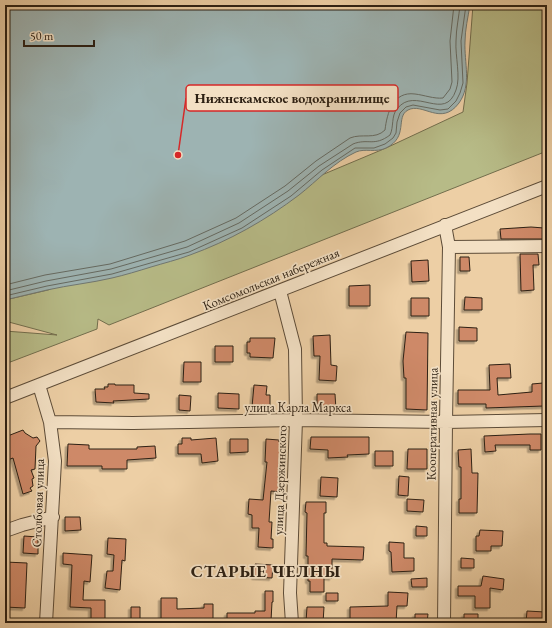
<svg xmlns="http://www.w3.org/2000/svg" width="552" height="628" font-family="'EB Garamond',serif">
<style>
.green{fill:#b7bb87;stroke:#726e4d}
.water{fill:#9db3b2;stroke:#707872}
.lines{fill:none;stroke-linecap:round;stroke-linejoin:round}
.shore{stroke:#656a62;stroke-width:1}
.building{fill:#ce8967;stroke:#2d2013;filter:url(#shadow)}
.minor-casing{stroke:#5d4c38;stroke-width:14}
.minor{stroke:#f3e0c4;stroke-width:12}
.labels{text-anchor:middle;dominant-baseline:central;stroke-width:3.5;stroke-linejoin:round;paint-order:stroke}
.street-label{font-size:13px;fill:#2d2013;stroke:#f3e0c4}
.district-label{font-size:17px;font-weight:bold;letter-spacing:1px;fill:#2d2013;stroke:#f3e0c4}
.leader{fill:none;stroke:#d62828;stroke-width:1.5}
.callout-dot{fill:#d62828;stroke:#f3e0c4;stroke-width:1.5}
.callout{fill:#f3e0c4;stroke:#d62828;stroke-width:1.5}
.callout-label{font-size:14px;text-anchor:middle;font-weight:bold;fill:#2d2013}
</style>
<defs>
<filter id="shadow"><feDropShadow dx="-2.5" dy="2.5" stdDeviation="0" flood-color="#0004"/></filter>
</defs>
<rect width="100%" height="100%" fill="#edcfa5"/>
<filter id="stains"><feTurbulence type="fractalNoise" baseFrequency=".005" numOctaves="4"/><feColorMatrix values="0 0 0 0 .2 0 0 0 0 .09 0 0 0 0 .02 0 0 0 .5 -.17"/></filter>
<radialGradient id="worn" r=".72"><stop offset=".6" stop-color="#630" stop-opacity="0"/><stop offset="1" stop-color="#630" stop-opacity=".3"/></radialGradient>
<!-- green -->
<path class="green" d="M473,5H542L547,19V151L109,325L98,319L97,329L5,364V331L57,335L5,321V300L48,290L386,148L463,112L467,83Z"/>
<!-- water -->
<path class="water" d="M5,5H470C468,17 465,30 465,42C464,62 472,85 459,103C441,127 423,102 408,110C395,117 409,137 386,148C376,153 365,148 356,152C334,162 317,181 299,195C266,220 229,241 190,255C177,260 164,263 151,267C138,271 125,275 112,278C91,283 69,285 47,290C33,293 19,297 5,300Z"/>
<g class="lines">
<!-- shore -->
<path class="shore" d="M5,285L45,275L110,264L185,241L236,218L285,186L316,161L350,138C362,133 375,140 385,130C387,113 393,91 415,94C424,95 434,99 443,98L450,89L452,82L450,41L454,5
M5,291L46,281L111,269L187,247L239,223L288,191L319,166L353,144C368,138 374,147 390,135C394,127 391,116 397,109C415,85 445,123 456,90C461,77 455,56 456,41C456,29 459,17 460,5
M5,296L47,286L112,274L189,252L242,228L291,196L322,170L355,148H374L385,144L393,138L396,133L397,122L400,113L406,107L413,105L440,110L448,109L456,101L460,93L463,83L461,41L466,5"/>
</g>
<!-- building -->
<path class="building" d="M531,227L544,228L547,231V239H501L500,229Z
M520,254H538L539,265H533L534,290L521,291Z
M460,257H469L470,271H460Z
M428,260L429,281L412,282L411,261Z
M370,285V306H349V286Z
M465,297L482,298V310H464Z
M411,298H429V316H411Z
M459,327L477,328V341H459Z
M406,332L428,333L427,410L406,409V378H404L403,361Z
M330,335L331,365L337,366L336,381L319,380L320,356H314L313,336Z
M250,338H275L273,358L250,357V353H247V342H250Z
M215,346H233V362H215Z
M184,362H201V382H183Z
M510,364L511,378H497L498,395L532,392V384L543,383L544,406L486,408V404H458V390H490L489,365Z
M108,384H115V385H134V393L149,394V399L113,401L114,403L96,402L95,389H105L104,387H108Z
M254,385L267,386L266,395H270V408L252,407Z
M218,393L239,394V409L218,408Z
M317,394H335L336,410H317Z
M179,395L191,396L190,411L179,410Z
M23,430L25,433L33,438L37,437L40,441L36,446L35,469L31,470L34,478L32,479L33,486L30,488L32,491L23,494L13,458L5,461V437Z
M530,434H541V450H530V445H495L496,451L485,452L484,436Z
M311,437H369V454L347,455L348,457L328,458V450L310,449Z
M182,438H191V440L216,438L218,461L202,463L201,454H178V444H182Z
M230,439H248V452L230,453Z
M266,439L279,440V442H285L282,492L271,491L269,522H272L271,539H273V548L258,547L259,528H252V515L248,514L249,499L263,500L267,462H265Z
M68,444L89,445V449H137V447L155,446L156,458L127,460V469H102V466H67Z
M408,449H427V469H407Z
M471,449L472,473H478L477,513H459V499H461V467H459L458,450Z
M375,451H393V466H375Z
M399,476L409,477L408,496L398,495Z
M321,477L338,478L337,497L320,496Z
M407,499L424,500L423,512L407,511Z
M306,502H326V513H324V543H327V546L364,547L363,560L332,559V578L324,577V592H310V581H308V556H306L307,513L305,512Z
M65,517H80L81,530L65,531Z
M416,526L427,527V536H416Z
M480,530L503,531L502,546H491V551H476V536H479Z
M24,536L38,537V554L23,553Z
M108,538L126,539L125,561L122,560L120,590L105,588L107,571H113L114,555L107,554Z
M389,542L404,543V558H414V571L392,572L391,552L389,551Z
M63,553L92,555L90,582L84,581L83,600H105V619H91V608L70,607L72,565L63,564Z
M461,558L474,559V568H461Z
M5,562L27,563L25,608L5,607Z
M255,564L273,565L272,578L254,577Z
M483,576L504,579L503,590L490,588V608H475V596H458V586H481Z
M427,578V587H412L411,579Z
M265,591H273V602H272L271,621L246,620V623L227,622V613H255V611H265Z
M388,592L408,593L407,606H397L396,623H350V607L388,606Z
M326,593H338V601H326Z
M161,598H177V609L204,608V604H213V622H204V620L161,619Z
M131,607H140V621H131Z
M307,607H324L323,623L306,622Z
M527,611L545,612V623H526Z
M415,614H428L427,623H415Z
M464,614H478V623H464Z"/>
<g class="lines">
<!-- minor casing -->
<g class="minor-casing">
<path id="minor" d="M449,247L547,246
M280,291L295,349L296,420L290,593L292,623
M39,385L50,422L55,461L46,623
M5,398L547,186
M50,422L133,423L296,420L446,422L547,420
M5,531L22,525L53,517
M444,623L446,422L449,247L445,225"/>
</g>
<!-- minor -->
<use href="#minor" class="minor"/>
</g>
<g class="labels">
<!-- street labels -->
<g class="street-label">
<text transform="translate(271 279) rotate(-22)">Комсомольская набережная</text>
<text x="298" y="407">улица Карла Маркса</text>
<text transform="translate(432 424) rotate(-89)">Кооперативная улица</text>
<text transform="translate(280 480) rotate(-88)">улица Дзержинского</text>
<text transform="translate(38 503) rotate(-88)">Столбовая улица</text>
</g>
<!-- district labels -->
<g class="district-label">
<text x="266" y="571">СТАРЫЕ ЧЕЛНЫ</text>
</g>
</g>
<!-- callouts -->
<path class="leader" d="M178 155L186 98"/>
<circle class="callout-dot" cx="178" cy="155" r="4"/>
<rect class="callout" x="186" y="85" width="212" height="26" rx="4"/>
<g class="callout-label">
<text x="292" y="103">Нижнекамское водохранилище</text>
</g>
<!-- margin -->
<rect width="552" height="628" fill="none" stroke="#edcfa5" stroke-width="20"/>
<rect x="6" y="6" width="540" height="616" fill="none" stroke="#2d2013" stroke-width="2"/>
<rect x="10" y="10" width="532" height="608" fill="none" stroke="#2d2013"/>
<!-- scale -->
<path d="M24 40v6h70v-6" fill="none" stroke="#2d2013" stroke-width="2"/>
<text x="30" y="40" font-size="12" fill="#2d2013" stroke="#f3e0c4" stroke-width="3" paint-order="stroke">50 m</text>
<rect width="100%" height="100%" filter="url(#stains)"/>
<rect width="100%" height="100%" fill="url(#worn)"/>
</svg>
